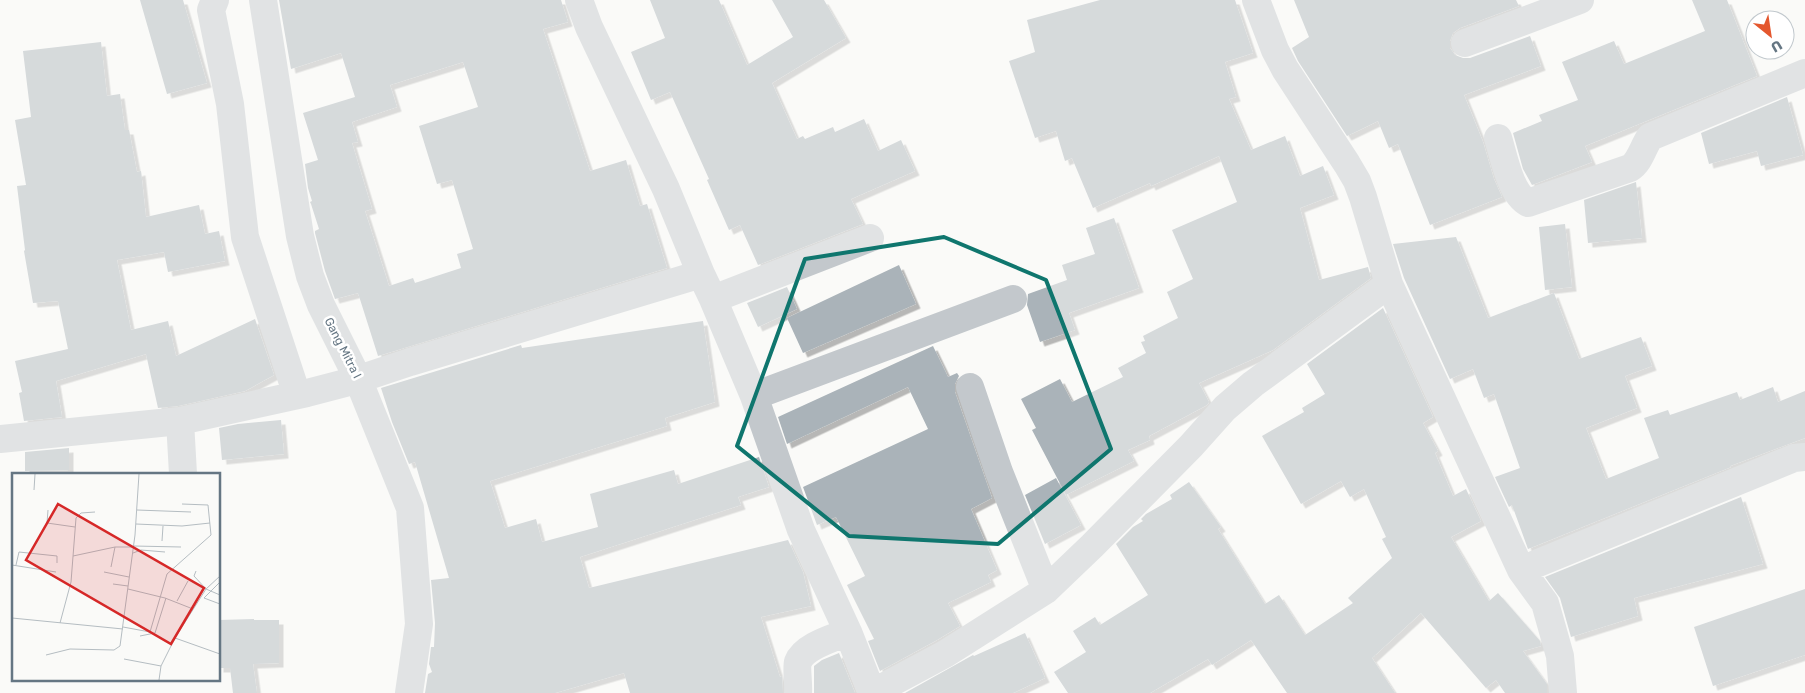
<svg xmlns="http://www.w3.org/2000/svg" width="1805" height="693" font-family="Rubik,sans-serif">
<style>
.building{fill:#aab3b9;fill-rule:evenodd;filter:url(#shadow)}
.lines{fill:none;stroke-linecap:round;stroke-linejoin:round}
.minor{stroke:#c3c8cc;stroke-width:28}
.marked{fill:none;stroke:#0f766e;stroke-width:4;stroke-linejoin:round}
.labels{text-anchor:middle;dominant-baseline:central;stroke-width:5;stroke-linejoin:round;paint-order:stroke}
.street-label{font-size:12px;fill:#657683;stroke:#fff}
.inset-road{fill:none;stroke:#b5bdc2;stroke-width:1}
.view{fill:#d62828;fill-opacity:0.15;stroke:#d62828;stroke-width:2.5}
.inset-edge{fill:none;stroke:#657683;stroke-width:2.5}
</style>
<defs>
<filter id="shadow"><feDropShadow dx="4.5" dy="4.5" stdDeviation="0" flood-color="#0004"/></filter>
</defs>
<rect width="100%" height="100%" fill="#fafaf8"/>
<!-- building -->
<path class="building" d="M140,0H183L207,83L167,94Z
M279,0H561L568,22L543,29L590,171L626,160L640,206L647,204L667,268L378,356L358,293L335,299L325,271L315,233V231L319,229L311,204L310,202L312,201L308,188L305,164L318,160L303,113L355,97L341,53L291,69ZM463,62L478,107L419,126L437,184L452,180L473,249L457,254L461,268L415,283L413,278L389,286L365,211L372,209L352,143L358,142L352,122L397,107L390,85Z
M650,0H719L747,65L793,37L772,0H824L846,38L772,83L797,139L803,136L805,139L833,127L835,132L864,119L878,151L901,140L915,171L851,199L863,224L758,265L740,225L729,230L707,180L709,179L670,92L651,100L631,52L665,38Z
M1100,0H1235L1253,53L1225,62L1236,97L1229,99L1251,150L1285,136L1300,176L1323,166L1334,195L1300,208L1319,280L1368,267L1371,278L1273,350L1199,383L1209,402L1207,405L1149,436L1150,440L1128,450L1134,461L1066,495L1032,430L1036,428L1021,399L1060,379L1072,402L1123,377L1118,368L1146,353L1141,342L1145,341L1143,336L1178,318L1167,292L1193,279L1172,230L1237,202L1219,156L1151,186L1150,183L1093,208L1072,158L1065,161L1056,131L1035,138L1009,61L1035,52L1027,20Z
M1294,0H1516L1519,6L1460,28L1453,33L1450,41V48L1455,55L1463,58H1470L1530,36L1541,66L1464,95L1483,142L1494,179L1502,197L1430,225L1398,144L1389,148L1378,121L1347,136L1298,61L1292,48L1309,37Z
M1692,0H1727L1757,76L1585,146L1592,162L1532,185L1523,169L1513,133L1542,121L1539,115L1578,100L1562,62L1614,41L1624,64L1705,31Z
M101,42L107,96L120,94L125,130H129L137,172L141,171L146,217L199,205L205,234L219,231L225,261L168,272L164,252L117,260L131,330L168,321L176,356L255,319L274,375L245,391L178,406L158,408L146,354L56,381L62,417L24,421L19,393L22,392L15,361L68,349L58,301L33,303L24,251L25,250L17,186L26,185L15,120L31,117L23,51Z
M1787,97L1803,155L1761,166L1757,151L1709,164L1701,133Z
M1636,182L1642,238L1588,243L1584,200Z
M1114,218L1139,288L1069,313L1075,330L1040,342L1027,305L1028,294L1067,280L1062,265L1095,254L1086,228Z
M1565,224L1572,287L1545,290L1539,227Z
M1456,237L1488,318L1554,293L1579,359L1641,337L1652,366L1625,376L1637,408L1586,428L1606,479L1659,458L1644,418L1668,410L1670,415L1737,392L1740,400L1773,387L1778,402L1805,391V438L1730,466L1731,467L1528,549L1512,505L1509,507L1495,477L1520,468L1494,394L1484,398L1473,369L1450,379L1404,278L1393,244Z
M899,265L916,304L803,353L787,318Z
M787,287L797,309L758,327L747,303Z
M1383,308L1433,417L1423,423L1438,451L1435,453L1453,496L1466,489L1481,521L1451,537L1489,601L1498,593L1540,641L1541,646L1523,651L1547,684V693H1505L1496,680L1486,688L1421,613L1372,658L1395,693H1287L1251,640L1212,665L1208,659L1150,693H1068L1054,672L1086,652L1073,631L1095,617L1100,625L1148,595L1116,544L1133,527L1143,521L1141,519L1146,514L1172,499L1170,495L1189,482L1221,527L1218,529L1265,604L1279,595L1305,635L1353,603L1348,598L1392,558L1382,539L1386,537L1364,489L1350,497L1341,481L1301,504L1262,436L1304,412L1302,408L1325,394L1307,364Z
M703,321L715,402L665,418L667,426L490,481L505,528L536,519L542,542L598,527L590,494L674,470L678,484L759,457L769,487L738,497L741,505L580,557L589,588L788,540L803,572L811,606L761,617L780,677L782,676L783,693H630L624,673L555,693H425L428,674L432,672L429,664L431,647H434L435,623L431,580L449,578L415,462L409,464L392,422L381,388L521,345L522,348Z
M933,346L948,377L957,373L959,376L955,384V392L992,498L971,509L997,570L988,575L991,582L948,603L960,626L937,640L880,671L868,641L874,639L847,585L865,576L836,517L817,525L803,487L928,429L908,387L787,444L778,417Z
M281,420L284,454L222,460L219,428L238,424Z
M69,448V470L25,471V452Z
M1056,478L1081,525L1045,544L1025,495Z
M1741,497L1763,564L1634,598L1638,616L1571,637L1560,598L1545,577Z
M1805,589V655L1713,686L1694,627Z
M254,619V620H279V663L253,664L257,693H233L230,668H219V620Z
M1025,633L1045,678L1013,693H905L973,655L974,656Z
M839,653L855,693H814V666L822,660Z"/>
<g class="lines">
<!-- minor -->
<path class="minor" d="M215,0L211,10L230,104L245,237L297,395
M263,0L300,236L310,276L321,305L358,379L410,508L419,624L409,693
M579,0L589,27L666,189L701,274L713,299L754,396L801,530L848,632L872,693
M1256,0L1275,50L1285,69L1347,164L1357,181L1363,197L1389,284L1521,570L1545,603L1560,656L1563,693
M1465,43L1580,0
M1498,138C1504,157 1510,193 1528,203L1630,168C1640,162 1643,147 1650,137L1805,73
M713,299L870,238
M970,387L999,472L1046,590
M754,396L1013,299
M180,421L183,474
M0,439L180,421L307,393L353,381L410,362L701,274
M1521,570L1794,458L1805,457
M798,693C799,685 796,668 798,662C804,646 834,638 848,632
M872,693L945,654L1046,590L1092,546L1191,446L1225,408L1253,384L1389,284"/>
</g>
<!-- marked area -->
<path d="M0 0H1805V693H0ZM944,237L1046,280L1111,449L998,544L849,536L737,446L805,259Z" fill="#fafaf8" fill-opacity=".55" fill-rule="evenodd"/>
<path class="marked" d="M944,237L1046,280L1111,449L998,544L849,536L737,446L805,259Z"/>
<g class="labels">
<!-- street labels -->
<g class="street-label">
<text transform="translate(343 348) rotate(63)">Gang Mitra I</text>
</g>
</g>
<!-- overview -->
<g transform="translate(12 473)">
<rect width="208" height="208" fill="#fafaf8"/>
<path class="inset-road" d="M22,17L23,1M36,37L35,50L63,54M125,37L179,39M124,51L170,53L198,50M150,68L151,53M122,73L169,74M121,80L129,77L153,79M61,83L103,74H121M0,92L44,99M4,92L7,79L45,83V90M99,94L103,74M184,98L182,103L194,116L208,122M92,99L117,104M101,111L116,113M116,116L153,125L181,136M192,125L208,109M192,125L208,131M165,128L176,108M0,145L111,156M48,150L59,109L64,45L69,40L83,39M111,154L138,159L155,101L199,62L196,32L170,31M128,163L143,160L154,125M163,165L208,181M34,182L58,176L102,177L108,173L123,62L127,1M112,186L149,193M147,207L149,193L163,165L194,116L208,103"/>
<path class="view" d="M46,31L192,115L159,171L14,87Z"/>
<rect width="208" height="208" class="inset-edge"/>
</g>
<!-- north arrow -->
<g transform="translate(1770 35) rotate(150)"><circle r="24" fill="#ffffff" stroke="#c1c8cd"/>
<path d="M0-4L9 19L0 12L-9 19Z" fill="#e4572e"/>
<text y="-8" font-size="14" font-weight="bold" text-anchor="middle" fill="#657683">U</text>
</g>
</svg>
